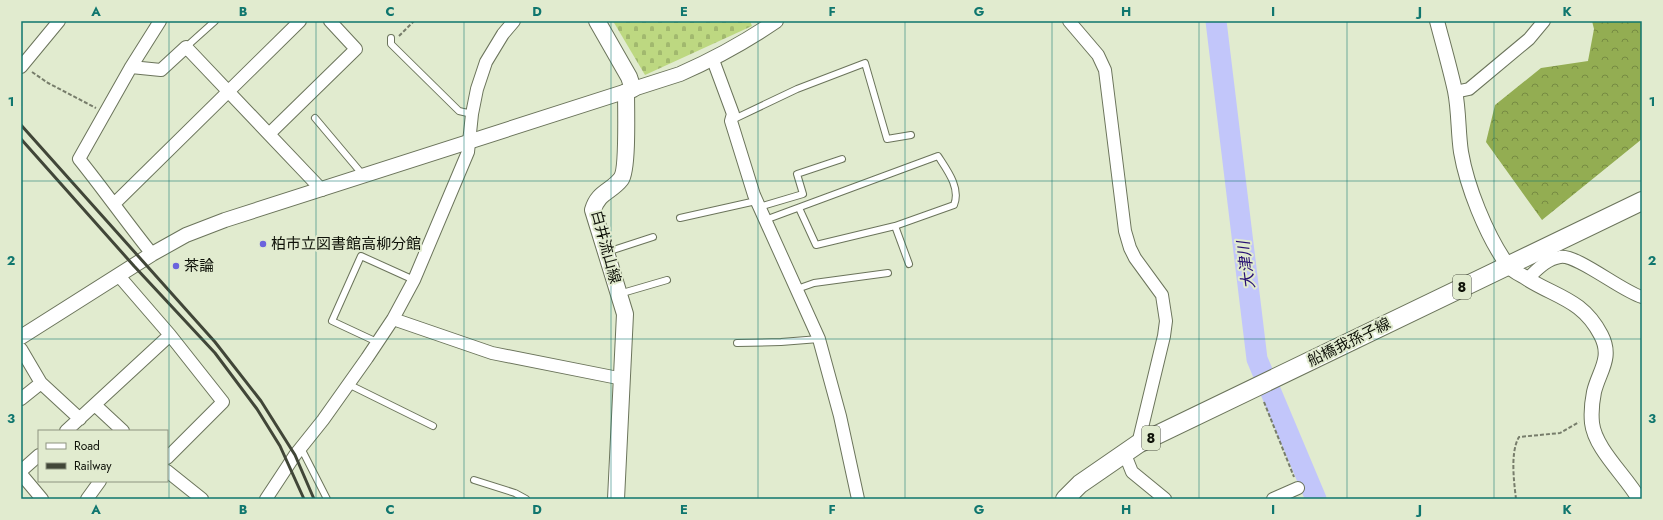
<svg xmlns="http://www.w3.org/2000/svg" width="1663" height="520" font-family="Jost,'Noto Sans JP',sans-serif">
<style>
.forest{fill:url(#forest-crowns)}
.cemetery{fill:url(#cemetery-stones)}
.lines{fill:none;stroke-linecap:round;stroke-linejoin:round}
.river{stroke:#c2c6fa;stroke-width:21}
.service-casing{stroke:#6b745b;stroke-width:8}
.minor-casing{stroke:#6b745b;stroke-width:14}
.tertiary-casing{stroke:#6b745b;stroke-width:16}
.secondary-casing{stroke:#6b745b;stroke-width:18}
.primary-casing{stroke:#6b745b;stroke-width:20}
.path{stroke:#777d6b;stroke-width:2;stroke-dasharray:4 2;stroke-linecap:butt}
.service{stroke:#fff;stroke-width:6}
.minor{stroke:#fff;stroke-width:12}
.tertiary{stroke:#fff;stroke-width:14}
.secondary{stroke:#fff;stroke-width:16}
.primary{stroke:#fff;stroke-width:18}
.rail{stroke:#414638;stroke-width:3}
.grid{fill:none;stroke:#0f766e;stroke-width:1;stroke-opacity:0.55}
.poi-dot{fill:#6b63dd;stroke:#e1ebcf;stroke-width:1.5}
.labels{text-anchor:middle;dominant-baseline:central;stroke-width:4;stroke-linejoin:round;paint-order:stroke}
.shield{fill:#e1ebcf;stroke:#4e5344;stroke-width:1}
.shield-label{font-size:14px;font-weight:bold;fill:#0f1209}
.poi-label{font-size:15px;fill:#0f1209;stroke:#e1ebcf;text-anchor:start}
.street-label{font-size:15px;fill:#0f1209;stroke:#e1ebcf}
.water-label{font-size:16px;font-style:italic;fill:#271073;stroke:#e1ebcf}
.neatline{fill:none;stroke:#0f766e;stroke-width:1.5}
.grid-label{font-size:13px;text-anchor:middle;font-weight:bold;fill:#0f766e}
</style>
<defs>
<pattern id="forest-crowns" width="20" height="18" patternUnits="userSpaceOnUse"><rect width="20" height="18" fill="#93ad52"/><path d="M2 6a3 3 0 1 1 6 0M12 15a3 3 0 1 1 6 0" fill="none" stroke="#768b42"/></pattern>
<pattern id="cemetery-stones" width="16" height="16" patternUnits="userSpaceOnUse"><rect width="16" height="16" fill="#bdd881"/><path d="M2 7V4a2 2 0 0 1 4 0v3zM10 15v-3a2 2 0 0 1 4 0v3z" fill="#a1b86e"/></pattern>
</defs>
<rect width="100%" height="100%" fill="#e1ebcf"/>
<!-- forest -->
<path class="forest" d="M1592,21H1642V139L1542,220L1486,142L1495,105L1541,68L1588,61L1594,29Z"/>
<!-- cemetery -->
<path class="cemetery" d="M613,21H750L752,26L645,75Z"/>
<g class="lines">
<!-- river -->
<path class="river" d="M1216,21L1257,359L1316,499"/>
<!-- service casing -->
<g class="service-casing">
<path id="service" d="M391,38V44L459,111L472,114
M186,47L215,21
M315,118L363,175
M732,120L797,89L865,63L887,139L911,135
M759,207L803,194L797,174L842,159
M680,218L756,201
M765,220L938,156C947,170 961,188 954,205L895,226L816,245L799,208
M895,226L909,264
M607,252L653,237
M797,289L814,283L888,273
M619,294L667,280
M377,342L332,321L361,256L414,280
M737,343L781,342L819,339
M348,384L433,426
M301,448L327,499
M474,480L515,493L526,499"/>
</g>
<!-- minor casing -->
<g class="minor-casing">
<path id="minor" d="M1069,21L1098,55L1105,70L1125,231L1130,248L1135,258L1162,295L1166,321L1164,336L1138,444
M713,60L733,114L731,121L754,195L819,339L840,416L858,499
M21,67L59,21
M131,67L161,70L186,47L322,190
M1455,92L1469,89L1529,39L1544,21
M269,134L356,49L330,21
M115,203L300,21
M152,254C127,223 104,190 79,159L131,67L160,21
M119,276L170,335L223,402L167,458
M1527,279C1536,271 1546,259 1560,257C1577,254 1621,291 1642,297
M393,319L492,353L623,379
M21,349L41,383L80,419
M21,399L41,383
M95,405L123,431
M66,431L170,335
M1124,452L1132,472L1165,499
M21,471L39,455
M167,471L202,499
M21,474L42,499
M87,499L100,481
M266,499L295,455L323,420L367,358L393,319L414,280L468,152L472,114L477,89L486,62L503,34L514,21
M1273,499L1298,488"/>
</g>
<!-- tertiary casing -->
<g class="tertiary-casing">
<path id="tertiary" d="M1437,21C1443,44 1450,68 1455,91C1459,111 1458,132 1461,152C1467,187 1486,234 1506,263C1510,269 1517,273 1523,276C1554,297 1582,298 1601,335C1613,358 1599,371 1594,392C1592,402 1591,413 1592,423C1595,449 1626,476 1639,499
M21,337L152,254L186,235L225,220L680,74C714,59 745,42 776,21"/>
</g>
<!-- secondary casing -->
<g class="secondary-casing">
<path id="secondary" d="M597,21L629,77L633,89L626,92C626,107 628,170 621,179C611,192 598,192 593,210L625,314L616,499"/>
</g>
<!-- primary casing -->
<g class="primary-casing">
<path id="primary" d="M1065,499L1080,484L1138,444L1642,201"/>
</g>
<!-- path -->
<path class="path" d="M399,36L414,21
M32,72L48,83L96,108
M1264,402L1294,477
M1516,499C1514,482 1510,452 1519,437L1560,433L1579,422"/>
<!-- service -->
<use href="#service" class="service"/>
<!-- minor -->
<use href="#minor" class="minor"/>
<!-- tertiary -->
<use href="#tertiary" class="tertiary"/>
<!-- secondary -->
<use href="#secondary" class="secondary"/>
<!-- primary -->
<use href="#primary" class="primary"/>
<!-- rail -->
<path class="rail" d="M21,125L215,342L261,401L295,455L314,499
M21,139L134,266L215,353L257,409L280,446L304,499"/>
</g>
<!-- grid -->
<path class="grid" d="M169,21V499M316,21V499M464,21V499M611,21V499M758,21V499M905,21V499M1052,21V499M1199,21V499M1347,21V499M1494,21V499M21,181H1642M21,339H1642"/>
<!-- markers -->
<g class="poi-dot">
<circle cx="263" cy="244" r="4"/>
<circle cx="176" cy="266" r="4"/>
</g>
<g class="labels">
<!-- shield labels -->
<g class="shield">
<rect x="1453" y="275" width="18" height="24" rx="3"/>
<rect x="1142" y="426" width="18" height="24" rx="3"/>
</g>
<g class="shield-label">
<text x="1462" y="287">8</text>
<text x="1151" y="438">8</text>
</g>
<!-- poi labels -->
<g class="poi-label">
<text x="271" y="244">柏市立図書館高柳分館</text>
<text x="184" y="266">茶論</text>
</g>
<!-- street labels -->
<g class="street-label">
<text transform="translate(606 247) rotate(75)">白井流山線</text>
<text transform="translate(1349 342) rotate(-26)">船橋我孫子線</text>
</g>
<!-- water labels -->
<g class="water-label">
<text transform="translate(1246 265) rotate(-97)">大津川</text>
</g>
</g>
<!-- border -->
<rect width="1663" height="520" fill="none" stroke="#e1ebcf" stroke-width="44"/>
<!-- legend -->
<rect x="38" y="430" width="130" height="52" fill="#e1ebcf" stroke="#8d9480"/>
<rect x="46" y="443" width="20" height="6" fill="#ffffff" stroke="#8d9480"/>
<text x="74" y="450" font-size="12" fill="#0f1209">Road</text>
<rect x="46" y="463" width="20" height="6" fill="#414638" stroke="#8d9480"/>
<text x="74" y="470" font-size="12" fill="#0f1209">Railway</text>
<rect x="22" y="22" width="1619" height="476" class="neatline"/>
<g class="grid-label">
<text x="96" y="16">A</text>
<text x="243" y="16">B</text>
<text x="390" y="16">C</text>
<text x="537" y="16">D</text>
<text x="684" y="16">E</text>
<text x="832" y="16">F</text>
<text x="979" y="16">G</text>
<text x="1126" y="16">H</text>
<text x="1273" y="16">I</text>
<text x="1420" y="16">J</text>
<text x="1567" y="16">K</text>
<text x="11" y="106">1</text>
<text x="1652" y="106">1</text>
<text x="11" y="265">2</text>
<text x="1652" y="265">2</text>
<text x="11" y="423">3</text>
<text x="1652" y="423">3</text>
<text x="96" y="514">A</text>
<text x="243" y="514">B</text>
<text x="390" y="514">C</text>
<text x="537" y="514">D</text>
<text x="684" y="514">E</text>
<text x="832" y="514">F</text>
<text x="979" y="514">G</text>
<text x="1126" y="514">H</text>
<text x="1273" y="514">I</text>
<text x="1420" y="514">J</text>
<text x="1567" y="514">K</text>
</g>
</svg>
